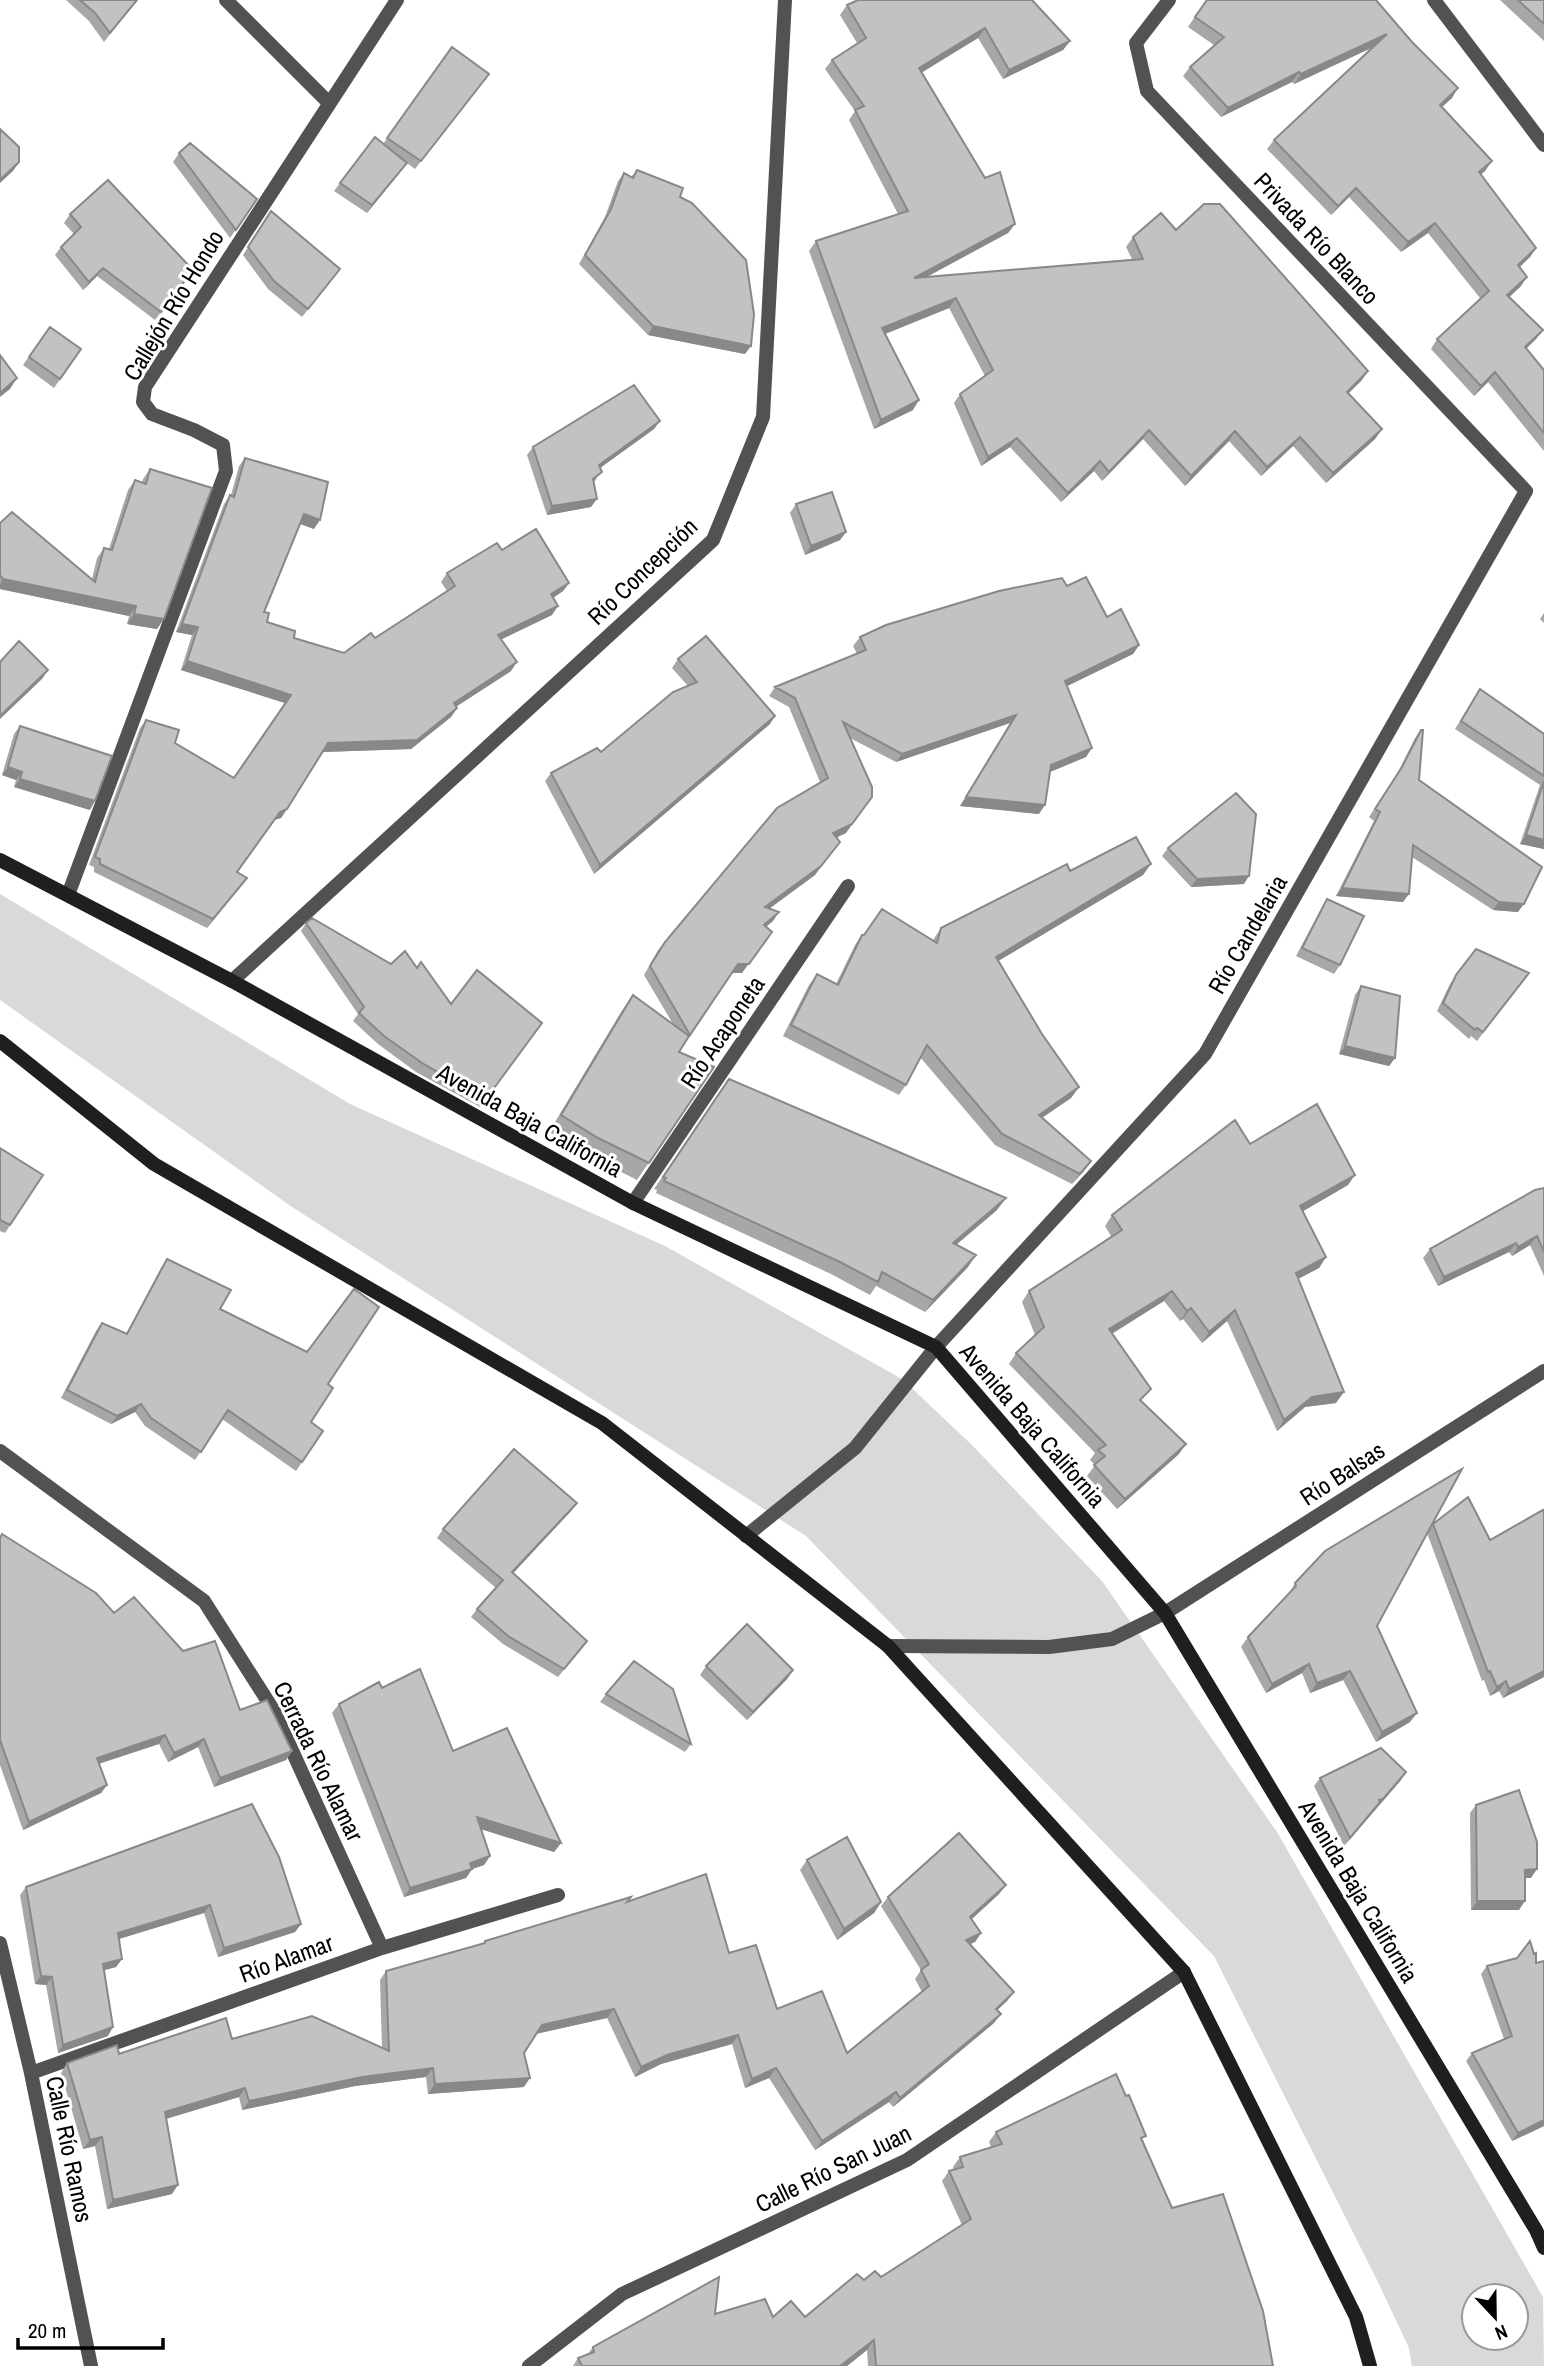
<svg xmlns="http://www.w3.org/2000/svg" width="1544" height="2366" font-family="'Archivo Narrow',sans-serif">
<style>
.green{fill:#d9d9d9;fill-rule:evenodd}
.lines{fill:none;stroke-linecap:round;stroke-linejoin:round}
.street{stroke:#525252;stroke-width:14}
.secondary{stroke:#1f1f1f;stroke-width:14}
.wall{fill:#a7a7a7}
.shaded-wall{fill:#888}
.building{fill:#c2c2c2;stroke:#888;stroke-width:2}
.labels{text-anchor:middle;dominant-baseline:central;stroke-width:6;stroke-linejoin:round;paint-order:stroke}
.street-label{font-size:24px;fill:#000;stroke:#fff}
</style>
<rect width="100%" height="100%" fill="#fff"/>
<!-- green -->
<path class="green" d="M0,894L350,1104L665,1246L902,1379L972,1445L1102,1581L1277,1832L1543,2297L1544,2366H1412L1409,2348L1376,2278L1214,1956L806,1536L292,1207L0,1000ZM1474,2296H1516V2338H1474Z"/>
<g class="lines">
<!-- street -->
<path class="street" d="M226,0L329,103
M1434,0L1544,145
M68,895L226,471L223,445L194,430L152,414L143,402L145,387L397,0
M232,981L713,540L763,417L785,0
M633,1203L848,886
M0,1451L204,1601L274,1711L382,1948
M746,1536L855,1448L936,1347L1205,1054L1526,491L1147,91L1136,43L1169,0
M888,1646L1049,1647L1112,1639L1165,1613L1544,1371
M0,1943L31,2073L91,2366
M31,2073L382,1948L558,1895
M529,2366L622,2294L907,2160L1184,1972"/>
<!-- secondary -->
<path class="secondary" d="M0,860L232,981L633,1203L936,1347L1165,1613L1536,2230L1544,2248
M0,1041L154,1164L602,1423L888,1646L1184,1972L1356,2317L1370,2366"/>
</g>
<!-- wall -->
<path class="wall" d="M66,0H137L104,42L89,21Z
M1206,0H1376L1452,98L1442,107L1485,171L1481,174L1536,248L1530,257L1520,267L1521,286L1509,297L1543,330L1536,339L1526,349L1544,370V451L1488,382L1474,396L1431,349L1437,339L1480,298L1428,233L1401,252L1349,197L1331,215L1267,149L1274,140L1373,47L1294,84L1292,82L1221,117L1183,76L1190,67L1214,45L1188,27Z
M1500,0H1544V41Z
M847,5L1070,41L1063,50L1003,79L978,38L921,72L985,178L1015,224L1008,233L927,277L1132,259L1126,247L1133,237L1176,230L1362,380L1348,393L1382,429L1375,439L1326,483L1293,446L1261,476L1229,441L1185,486L1143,439L1102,481L1094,471L1061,502L1010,447L981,466L954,403L960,394L985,376L949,308L885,334L913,410L874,429L809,251L816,241L898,214L849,120L855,111L825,69L832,60L857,43L840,15Z
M452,47L489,74L415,169L407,163L367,213L334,191L340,183L383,144Z
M179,153L257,199L230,238L173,162Z
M637,170L680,197L745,354L648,335L579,264L605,217L618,181L624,173L631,177Z
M271,211L340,269L302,317L268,289L243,255Z
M70,214L187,278L155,320L97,276L83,290L55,255L61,247L74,234L64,223Z
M50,327L81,349L54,388L23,365Z
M654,429L600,468L596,480L594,482L591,507L547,515L527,455L533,447Z
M245,458L314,529L300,524L264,612L267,622L294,638L344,653L375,638L447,591L441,582L447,573L502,550L569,583L563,591L553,598L552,615L501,639L511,671L456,706L457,708L451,717L411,749L323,752L281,818L274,820L237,872L247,878L207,928L94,872V867L89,865L140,728L146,720L175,743L233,778L285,703L181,670L192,635L176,632L224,504L230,495H231L239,466Z
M150,469L157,629L127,624L129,616L0,589V523L92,579L97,558L104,548L109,549L128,490L135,480L142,483L143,479Z
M796,504L846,532L840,540L805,555L790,513Z
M1067,586L1107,617L1139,645L1133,654L1067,686L1086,757L1050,772L1039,814L960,806L1010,723L896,762L850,738L846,833L837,837L815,875L769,909L773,921L766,927L742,973H732L679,1052L714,1067L637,1180L586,1154L549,1132L621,1012L633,995L673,1024L644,975L658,950L665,942L820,782L789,707L769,696L775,687L857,654L853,646L860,637Z
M1544,613V623L1540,619Z
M678,659L770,724L594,874L545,781L551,773L601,752L688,686L672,668Z
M1480,689L1544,734V849L1520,844L1540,785L1455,729Z
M20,726L90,810L14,787L16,780L2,775L14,734Z
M1421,730L1419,780L1518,912L1493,910L1412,857L1403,902L1336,896L1374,821L1369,817L1396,776L1415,738Z
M1168,848L1244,884L1191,887L1162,856Z
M1070,871L1143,875L998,961L1042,1034L1079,1087L1071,1098L1042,1118L1091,1161L1083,1172L1072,1184L995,1145L920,1057L906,1085L899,1095L783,1036L809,985L817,974L836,984L855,945L862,935L933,940L941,928Z
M1327,899L1340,965L1334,974L1296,956L1322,907Z
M306,923L391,964L417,968L451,1004L542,1023L480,1107L416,1072L378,1044L353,1021L358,1014L301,931Z
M1476,949L1529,973L1477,1041L1471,1036L1469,1039L1437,1011L1450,984Z
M1361,986L1395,1058L1389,1066L1339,1054L1355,995Z
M729,1079L997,1210L956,1245L968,1267L925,1312L876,1286L870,1295L831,1274L656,1193L657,1190L654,1189Z
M1250,1144L1348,1185L1303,1211L1326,1257L1319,1268L1298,1279L1336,1403L1305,1407L1277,1431L1227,1321L1202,1343L1183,1319L1180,1321L1164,1301L1112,1334L1141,1402L1179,1454L1117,1509L1087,1476L1095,1465L1090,1460L1095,1453L1009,1364L1016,1353L1035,1335L1022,1302L1029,1291L1111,1236L1105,1226L1112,1215Z
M0,1148L43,1175L5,1233L0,1231Z
M1544,1188V1276L1530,1245L1512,1256L1509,1252L1438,1286L1423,1258L1430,1249Z
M167,1259L220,1309L328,1384L311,1422L323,1431L296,1471L222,1419L195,1460L145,1426L135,1412L111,1424L61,1398L96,1331L102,1323L126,1334L161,1268Z
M571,1511L513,1573L581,1649L558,1677L503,1644L471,1617L477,1609L496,1588L437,1538L443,1529Z
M1544,1512V1677L1503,1698L1499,1691L1490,1696L1484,1680L1482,1681L1427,1533L1377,1626L1410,1722L1376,1742L1343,1680L1310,1693L1302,1673L1266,1693L1241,1647L1248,1637L1289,1594L1295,1583L1427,1533L1433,1524L1490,1540Z
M0,1537L114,1613L183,1651L240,1710L292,1751L286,1760L214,1787L198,1747L168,1762L159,1744L99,1764L107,1785L101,1793L23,1830L0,1765Z
M706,1666L793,1670L787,1679L747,1720L700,1675Z
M606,1694L691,1744L685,1752L600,1702Z
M339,1704L453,1751L561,1843L554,1852L481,1829L490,1856L484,1865L472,1869L466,1878L404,1897L332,1713Z
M1320,1778L1401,1780L1344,1846L1314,1786Z
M252,1804L301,1924L295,1932L218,1957L204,1913L119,1939L122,1959L116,1967L104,1970L108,2036L58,2053L46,1985L35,1984L20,1895L26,1887Z
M1476,1805L1531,1878H1525L1519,1910H1471L1470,1813Z
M807,1860L881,1902L874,1913L837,1940L800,1870Z
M999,1894L972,1919L981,1933L975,1942L970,1944L1014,1992L1007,2001L997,2010L994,2023L893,2107L889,2102L815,2150L769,2078L745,2088L732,2044L661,2064L635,2077L607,2018L536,2034L524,2053V2087L428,2094L426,2077L355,2086L242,2110L239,2097L166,2119L172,2194L107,2209L95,2146L83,2149L61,2073L67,2063L119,2054L232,2039L382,2048L380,1980L386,1971L483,1944L485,1941L627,1902L729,1953L777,2009L847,2053L922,1992L915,1979L921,1970L881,1906L888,1897Z
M1544,1961V2126L1512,2141L1466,2061L1472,2053L1504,2039L1481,1974L1487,1966L1536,1963Z
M996,2132L1143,2141L1172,2208L1273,2366H868L867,2350L847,2366H573L578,2358L587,2355L593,2347L715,2314L805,2317L864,2280L881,2277L962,2225L942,2181L949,2171L954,2170L953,2167L960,2157L991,2147L989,2142Z"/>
<!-- shaded-wall -->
<path class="shaded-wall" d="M985,28L978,38L913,78L919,68Z
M1387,34L1380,44L1294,84L1301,74Z
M1070,41L1063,50L1003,79L1009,70Z
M1299,72L1292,82L1221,117L1228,108Z
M1458,88L1452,98L1433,115L1440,105Z
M1492,161L1485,171L1472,182L1479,172Z
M19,162L13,171L0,183V180Z
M407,163L401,171L367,213L372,205Z
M1356,188L1349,197L1331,215L1338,206Z
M1435,223L1428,233L1401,252L1408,242Z
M1015,224L1008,233L907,287L914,278Z
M1536,248L1530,257L1511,274L1518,265Z
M103,268L97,276L83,290L89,282Z
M1527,277L1521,286L1501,305L1507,295Z
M956,298L949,308L875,338L882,328Z
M653,326L751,346L745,354L648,335Z
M1543,330L1536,339L1518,356L1525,347Z
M1368,371L1362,380L1341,401L1347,392Z
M1495,372L1488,382L1474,396L1481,386Z
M17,378L10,389L0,397V393Z
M919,400L913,410L874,429L881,420Z
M660,421L654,429L593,473L599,465Z
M1382,429L1375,439L1326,483L1333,473Z
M1149,430L1143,439L1102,481L1109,472Z
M1235,431L1229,441L1185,486L1191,476Z
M1300,437L1293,446L1261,476L1267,467Z
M1017,438L1010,447L981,466L988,457Z
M1100,461L1094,471L1061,502L1068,493Z
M597,499L591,507L547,515L552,506Z
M304,514L320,520L314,529L298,523Z
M846,532L840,540L805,555L811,546Z
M3,579L136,606L129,616L0,589V584Z
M569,583L563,591L545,603L551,594Z
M558,606L552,615L492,644L498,635Z
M134,614L164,619L157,629L127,624Z
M182,624L198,627L192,635L176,632Z
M1139,645L1133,654L1059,690L1065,681Z
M187,661L291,695L285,703L181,670Z
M517,662L511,671L448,712L454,703Z
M48,670L42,679L0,719V716Z
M457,708L451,717L411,749L322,752L328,743Z
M1016,715L1010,723L896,762L902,754Z
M775,716L770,724L594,874L600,865Z
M1092,748L1086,757L1045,774L1051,765Z
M8,767L22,772L16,780L2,775Z
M20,779L95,801L90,810L14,787Z
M872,797L846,833L827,842L833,833Z
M966,797L1045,805L1039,814L960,806Z
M287,809L281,818L274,820L280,812Z
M1526,835L1544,840V849L1520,844Z
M840,842L815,875L759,916L765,907Z
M1151,864L1143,875L988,967L996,957Z
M1249,876L1244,884L1191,887L1197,879Z
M247,878L241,886L207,928L213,919Z
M1342,888L1409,894L1403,902L1336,896Z
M1499,902L1524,904L1518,912L1493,910Z
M779,912L773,921L758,933L764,925Z
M772,932L742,973H732L738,964Z
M1345,1046L1395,1058L1389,1066L1339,1054Z
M1079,1087L1071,1098L1031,1125L1039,1115Z
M1091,1161L1083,1172L1072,1184L1080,1174Z
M1355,1175L1348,1185L1293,1217L1300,1206Z
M1006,1198L997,1210L944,1255L953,1243Z
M1537,1236L1530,1245L1512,1256L1518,1247Z
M1516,1243L1509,1252L1438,1286L1444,1277Z
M976,1255L968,1267L925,1312L933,1300Z
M1326,1257L1319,1268L1288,1284L1296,1273Z
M1172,1291L1164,1301L1101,1340L1109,1329Z
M1191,1308L1183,1319L1180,1321L1187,1311Z
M1235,1310L1227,1321L1202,1343L1209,1332Z
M1344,1392L1336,1403L1305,1407L1277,1431L1284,1420L1312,1397Z
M141,1404L135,1412L111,1424L117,1416Z
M1186,1444L1179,1454L1117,1509L1125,1499Z
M577,1503L571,1511L506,1581L512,1572Z
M1309,1664L1302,1673L1266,1693L1272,1684Z
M793,1670L787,1679L747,1720L753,1712Z
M1350,1671L1343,1680L1310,1693L1317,1683Z
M1544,1671V1677L1503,1698L1509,1689Z
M1506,1681L1499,1691L1490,1696L1497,1687Z
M1417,1713L1410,1722L1376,1742L1382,1732Z
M165,1735L159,1744L91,1766L97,1758Z
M204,1739L198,1747L168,1762L174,1753Z
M292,1751L286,1760L214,1787L220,1778Z
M1406,1772L1401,1780L1344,1846L1379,1800Z
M107,1785L101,1793L23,1830L29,1822Z
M477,1817L561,1843L554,1852L471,1826Z
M490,1856L484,1865L472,1869L466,1878L404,1897L410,1888L470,1863Z
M1537,1869L1531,1878H1519L1525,1870Z
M1006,1885L999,1894L964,1926L970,1917Z
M1477,1901H1525L1519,1910H1471Z
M881,1902L874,1913L837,1940L844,1929Z
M210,1905L204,1913L112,1941L118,1933Z
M301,1924L295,1932L218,1957L224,1948Z
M981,1933L975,1942L959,1949L966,1940Z
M122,1959L116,1967L97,1972L103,1964Z
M41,1976L52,1977L46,1985L35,1984Z
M1014,1992L1007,2001L989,2018L996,2009Z
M614,2009L607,2018L535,2034L542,2025Z
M1001,2014L994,2023L893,2107L900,2098Z
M113,2027L108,2036L58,2053L63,2045Z
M738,2035L732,2044L661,2064L635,2077L641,2067L667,2055Z
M433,2068L426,2077L355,2086L242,2110L249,2101L362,2077Z
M776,2068L769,2078L745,2088L752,2079Z
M530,2078L524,2087L428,2094L435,2084Z
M245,2088L239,2097L158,2121L165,2112Z
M896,2092L889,2102L815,2150L822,2141Z
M1544,2120V2126L1512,2141L1518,2133Z
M102,2137L95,2146L83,2149L90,2140Z
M178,2185L172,2194L107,2209L113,2200Z
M874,2340L867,2350L847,2366H840Z"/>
<!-- building -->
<path class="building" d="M80,0H137L110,33L95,13Z
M858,0H1032L1070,41L1009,70L985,28L919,68L985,178L1000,172L1015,224L914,278L1143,259L1133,237L1161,213L1176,230L1204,204H1220L1368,371L1347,392L1382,429L1333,473L1300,437L1267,467L1235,431L1191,476L1149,430L1109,472L1100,461L1068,493L1017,438L988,457L960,394L993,370L956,298L882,328L919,400L881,420L816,241L908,211L855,110L864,106L832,60L866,38L847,5Z
M1207,0H1376L1412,42L1458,88L1440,105L1492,161L1479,172L1536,248L1518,265L1527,277L1507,295L1543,330L1525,347L1544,370V433L1495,372L1481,386L1437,339L1489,291L1435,223L1408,242L1356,188L1338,206L1274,140L1387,34L1301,74L1299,72L1228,108L1190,67L1224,37L1195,17Z
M1518,0H1544V24Z
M452,47L489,74L421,161L387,138Z
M0,129L19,147V162L0,180Z
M375,137L407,163L372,205L340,183Z
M190,143L257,199L236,230L179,153Z
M637,170L683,188L680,197L692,203L746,260L754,314L751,346L653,326L585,255L611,209L624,173L633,178Z
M108,180L193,270L161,312L103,268L89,282L61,247L81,227L70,214Z
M271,211L340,269L308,309L274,281L248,247Z
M50,327L81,349L60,379L29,357Z
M0,355L17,378L0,393Z
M634,385L660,421L599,465L602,472L593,479L597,499L552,506L533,447Z
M245,458L328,482L320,520L304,514L264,612L269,613L267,622L295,631L294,638L344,653L371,633L375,638L455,586L447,573L497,543L502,550L536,529L569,583L551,594L558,606L498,635L517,662L454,703L457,708L417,740L328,743L287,809L280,812L237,872L247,878L213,919L100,864V859L95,857L146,720L179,730L175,743L234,778L291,695L187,661L198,627L182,624L230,495L234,497Z
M150,469L212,488L164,619L134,614L136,606L3,579L0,575V523L12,512L95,582L104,548L112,550L135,480L146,484Z
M832,492L846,532L811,546L796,504Z
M1086,577L1107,617L1121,609L1139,645L1065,681L1092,748L1051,765L1045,805L966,797L1016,715L902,754L843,722L872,787V797L852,824L833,833L840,842L821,866L765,907L779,912L764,925L772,932L749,964H738L690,1035L650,966L665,942L777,808L828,778L795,698L775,687L866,650L860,637L886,625L999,591L1062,578L1067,586Z
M706,636L775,716L600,865L551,773L597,748L601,752L673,692L697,682L678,659Z
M19,641L48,670L0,716V662Z
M1480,689L1544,734V776L1461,721Z
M20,726L112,756L95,801L20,779L22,772L8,767Z
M1421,730H1423L1419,780L1542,867L1524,904L1499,902L1413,845L1409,894L1342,888L1380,812L1375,809L1402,767Z
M1544,781V840L1526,835Z
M1236,793L1256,814L1249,876L1197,879L1168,848Z
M1136,837L1151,864L996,957L1042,1034L1079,1087L1039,1115L1091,1161L1080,1174L1002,1134L927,1045L906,1085L791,1025L817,974L838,985L862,935H864L882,909L937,943L941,928L1067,864L1070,871Z
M1327,899L1364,916L1340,965L1302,948Z
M312,918L391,964L405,951L417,968L421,962L451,1004L477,970L542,1023L486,1099L422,1063L384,1036L359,1013L364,1007L306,923Z
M1476,949L1529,973L1483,1032L1477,1028L1475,1030L1443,1003L1456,975Z
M1361,986L1400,996L1395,1058L1345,1046Z
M633,995L689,1036L679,1052L714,1067L649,1163L598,1138L561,1115Z
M729,1079L1006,1198L953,1243L976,1255L933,1300L882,1272L878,1282L840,1262L664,1181L666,1178L663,1177Z
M1317,1104L1355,1175L1300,1206L1326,1257L1296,1273L1344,1392L1312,1397L1284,1420L1235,1310L1209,1332L1191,1308L1187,1311L1172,1291L1109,1329L1151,1389L1140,1400L1186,1444L1125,1499L1094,1465L1105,1456L1098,1450L1106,1445L1016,1353L1044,1327L1029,1291L1122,1230L1112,1215L1235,1120L1250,1144Z
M0,1148L43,1175L10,1225L0,1220Z
M1544,1188V1252L1537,1236L1518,1247L1516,1243L1444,1277L1430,1249L1535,1190Z
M167,1259L231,1290L220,1309L307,1352L354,1289L379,1307L328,1384L333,1388L311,1422L323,1431L302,1462L228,1410L201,1452L151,1418L141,1404L117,1416L67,1390L102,1323L127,1334Z
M514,1449L577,1503L512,1572L587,1641L564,1669L508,1636L477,1609L503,1580L443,1529Z
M1462,1469L1377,1626L1417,1713L1382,1732L1350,1671L1317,1683L1309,1664L1272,1684L1248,1637L1296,1586L1295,1583L1325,1551Z
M1468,1497L1490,1540L1543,1510L1544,1512V1671L1509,1689L1506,1681L1497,1687L1490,1671L1488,1672L1433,1524Z
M2,1534L96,1593L114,1613L134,1597L183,1651L215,1641L240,1710L267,1700L292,1751L220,1778L204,1739L174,1753L165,1735L97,1758L107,1785L29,1822L0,1740V1538Z
M747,1624L793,1670L753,1712L706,1666Z
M634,1661L673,1689L691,1744L606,1694Z
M420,1669L453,1751L507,1728L561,1843L477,1817L490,1856L470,1863L472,1869L410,1888L339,1704L379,1682L382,1688Z
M1381,1748L1406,1772L1383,1799L1379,1800L1380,1802L1350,1838L1320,1778Z
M1519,1790L1537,1842V1869L1525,1870V1901H1477L1476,1805Z
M252,1804L279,1857L301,1924L224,1948L210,1905L118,1933L122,1959L103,1964L113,2027L63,2045L52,1977L41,1976L26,1887Z
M959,1833L1006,1885L970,1917L981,1933L966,1940L1014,1992L996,2009L1001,2014L900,2098L896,2092L822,2141L776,2068L752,2079L738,2035L667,2055L641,2067L614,2009L542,2025L524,2053L530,2078L435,2084L433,2068L362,2077L249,2101L245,2088L165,2112L178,2185L113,2200L102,2137L90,2140L67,2063L117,2045L119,2054L226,2018L232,2039L312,2016L389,2051L386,1971L485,1943V1941L631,1897L627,1902L706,1874L729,1953L756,1945L777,2009L822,1991L847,2053L929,1986L921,1970L929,1964L888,1897Z
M847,1837L881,1902L844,1929L807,1860Z
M1530,1941L1534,1954L1536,1953V1963L1544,1961V2120L1518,2133L1472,2053L1512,2036L1487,1966L1517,1958Z
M1116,2074L1126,2096L1129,2095L1146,2136L1141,2138L1172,2208L1223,2194L1263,2311L1273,2366H876L874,2340L840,2366H582L578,2358L594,2352L593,2347L719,2277L715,2314L765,2299L773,2317L791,2301L805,2317L857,2274L864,2280L875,2271L881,2277L971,2219L949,2171L963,2167L960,2157L1002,2144L996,2132Z"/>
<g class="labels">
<!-- street labels -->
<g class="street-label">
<text transform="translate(1317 238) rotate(47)">Privada Río Blanco</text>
<text transform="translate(173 305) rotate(-59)">Callejón Río Hondo</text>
<text transform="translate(642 571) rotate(-44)">Río Concepción</text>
<text transform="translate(1247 934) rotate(-60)">Río Candelaria</text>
<text transform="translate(722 1032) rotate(-56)">Río Acaponeta</text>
<text transform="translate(530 1120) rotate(29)">Avenida Baja California</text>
<text transform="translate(1033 1425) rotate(49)">Avenida Baja California</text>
<text transform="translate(1342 1473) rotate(-33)">Río Balsas</text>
<text transform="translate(319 1761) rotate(64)">Cerrada Río Alamar</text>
<text transform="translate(1359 1891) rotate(59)">Avenida Baja California</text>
<text transform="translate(286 1958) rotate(-20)">Río Alamar</text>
<text transform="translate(70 2149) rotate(78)">Calle Río Ramos</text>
<text transform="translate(833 2168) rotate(-26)">Calle Río San Juan</text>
</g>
</g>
<!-- north arrow -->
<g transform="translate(1495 2317) rotate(158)"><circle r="33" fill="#ffffff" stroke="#999999" stroke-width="2"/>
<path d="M0-5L12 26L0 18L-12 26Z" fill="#000000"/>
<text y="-10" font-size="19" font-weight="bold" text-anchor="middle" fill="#000000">N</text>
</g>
<!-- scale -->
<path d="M18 2338v10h145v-10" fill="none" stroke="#000000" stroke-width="3.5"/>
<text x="28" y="2338" font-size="21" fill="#000000" stroke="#ffffff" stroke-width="5" paint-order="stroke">20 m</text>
</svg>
